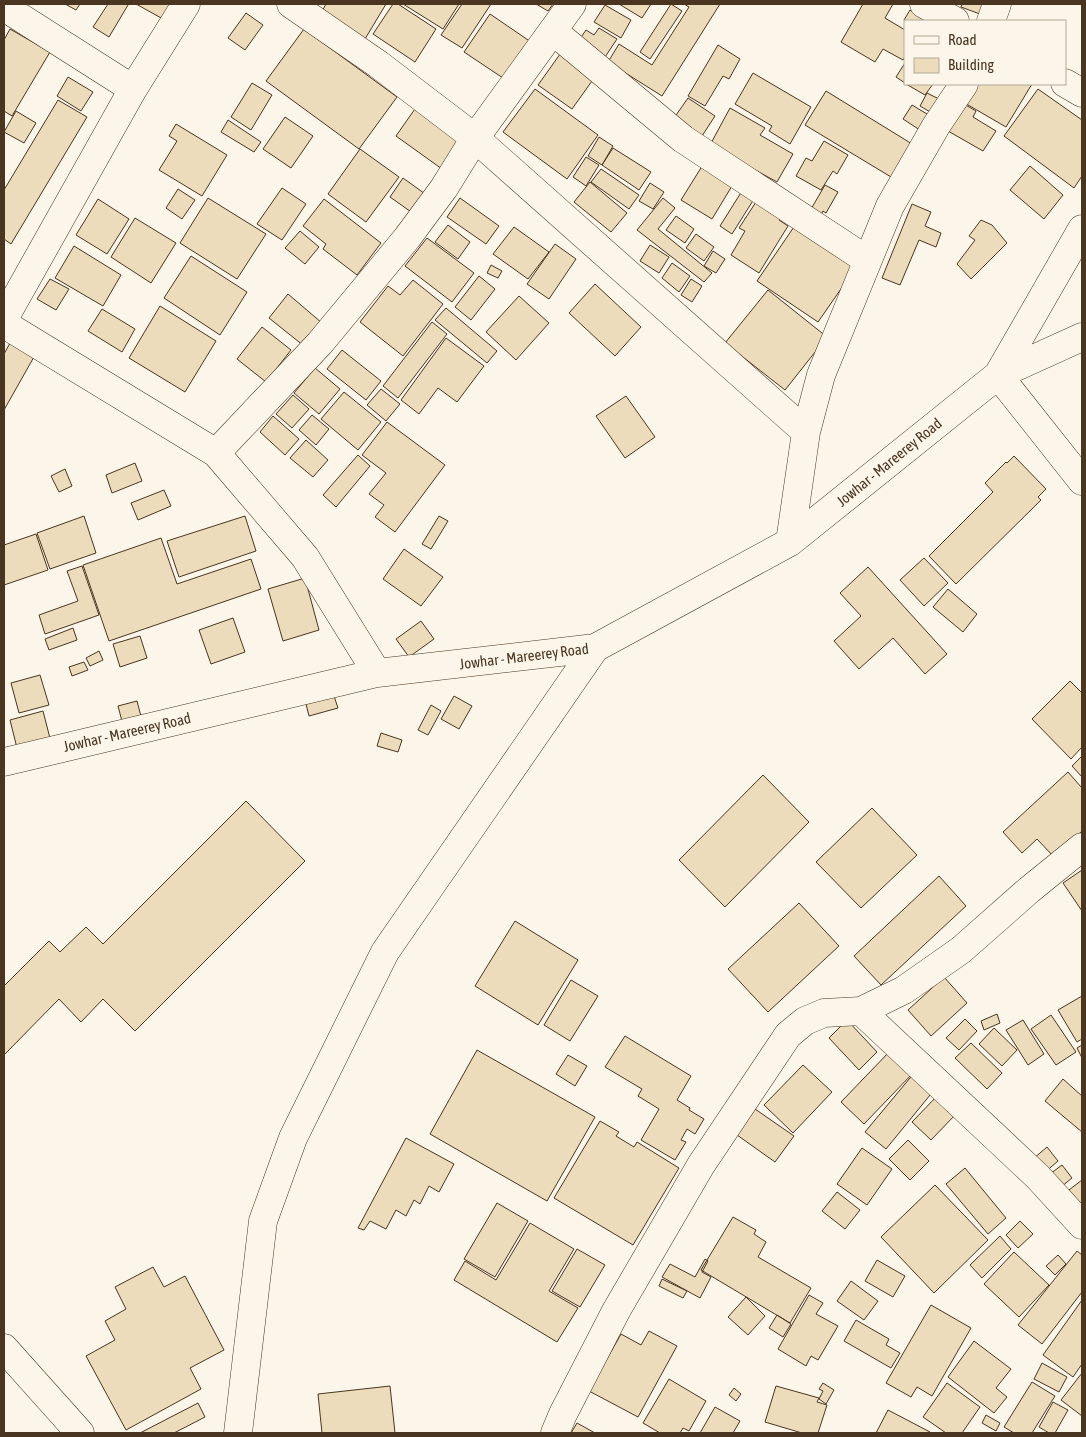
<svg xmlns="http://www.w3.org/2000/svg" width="1086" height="1437" font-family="'Asap Condensed',sans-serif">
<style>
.building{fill:#ecdcbc;stroke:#4a3520}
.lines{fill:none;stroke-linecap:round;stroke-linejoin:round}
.minor-casing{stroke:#4a3520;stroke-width:29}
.major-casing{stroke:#4a3520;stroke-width:29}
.minor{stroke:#fbf6e9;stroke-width:28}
.major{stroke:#fbf6e9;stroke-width:28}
.labels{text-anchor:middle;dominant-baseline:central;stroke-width:4;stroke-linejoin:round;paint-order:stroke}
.street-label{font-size:15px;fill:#4a3520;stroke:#fbf6e9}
</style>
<rect width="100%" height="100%" fill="#fbf6e9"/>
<!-- building -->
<path class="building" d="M65,4H80L76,10Z
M108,4H126L128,5L109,37L93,27Z
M136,4H172L163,19Z
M326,4H386L365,39L321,13Z
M393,4H398L436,29L415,62L373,34Z
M403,4H459L443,29Z
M462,4H491L462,48L441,35Z
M536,4H553L548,11Z
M619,4H651L642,18Z
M671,4L682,11L650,59L640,52Z
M684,4H720L662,96L608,62L619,44L652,65L689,7Z
M863,4H893L885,18L905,30V57L903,60L883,49L875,62L841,42Z
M962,4H993L988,17L961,7Z
M605,5L631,20L621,38L594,22Z
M910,10L927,21H905L904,20Z
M246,13L263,25L245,50L228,38Z
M490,14L531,42L506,80L464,52Z
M599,28L617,39L603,60L577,43L586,30L594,35Z
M10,29L50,52L12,116L4,111V40Z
M304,29L397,97L359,149L266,81Z
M718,45L740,59L729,79L723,76L705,106L688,96Z
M563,50L597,74L572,109L538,85Z
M905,63V83L896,77Z
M753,73L811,107L790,144L769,131L772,126L735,104Z
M68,77L93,92L81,111L57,96Z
M252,83L272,95L251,130L231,117Z
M906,84H933L925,95Z
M974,84H1032L1006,127L963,102Z
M535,89L598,135L567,179L503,132Z
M1038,89L1082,120V176L1074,188L1004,136Z
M826,91L917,147L896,180L805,125Z
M927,93L945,102L937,116L920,106Z
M688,98L715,116L702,136L674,118Z
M58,100L87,117L11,244L4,239V190Z
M964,104L976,111L973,117L996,131L983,151L948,131Z
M912,105L932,117L923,132L903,119Z
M417,106L463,139L442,169L396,136Z
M730,108L765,128L760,135L793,154L777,182L710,145Z
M16,111L36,123L24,143L4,132Z
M285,117L313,136L291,168L263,149Z
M228,120L261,142L254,152L221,132Z
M176,124L227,155L202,196L159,170L177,141L169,136Z
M599,137L613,146L602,165L588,156Z
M824,141L848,155L837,174L833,171L821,190L796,176L806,158L812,161Z
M613,148L651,172L639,190L602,165Z
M360,149L399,177L366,222L328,194Z
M586,157L599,165L586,186L573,177Z
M704,163L735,181L712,219L681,200Z
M1030,166L1063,195L1044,219L1010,190Z
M601,169L639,195L629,209L591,182Z
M403,178L428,196L414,214L390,197Z
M590,182L627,213L611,232L574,202Z
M650,183L664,192L653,209L639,201Z
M825,185L838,192L826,213L823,211L817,222L807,216Z
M282,188L306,204L282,240L257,224Z
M178,189L195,200L182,219L166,208Z
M742,191L754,199L732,234L720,226Z
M208,198L266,234L237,279L180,243Z
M460,198L499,226L486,244L447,217Z
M663,198L675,208L658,229L712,273L704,282L637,230Z
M98,199L129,219L107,254L76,235Z
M324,199L381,243L357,275L323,249L326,244L303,226Z
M756,202L781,217L779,220L788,226L759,273L731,255L745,231L739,228Z
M912,204L931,212L925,226L941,233L936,247L919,240L900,285L882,278Z
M676,216L694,229L685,243L666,230Z
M135,218L176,243L151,283L111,257Z
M981,220L992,225L1007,243L971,279L957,264L975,240L969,236Z
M798,221L859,263L818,322L757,281Z
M448,225L470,242L458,259L435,242Z
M514,227L549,252L528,279L493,254Z
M300,231L319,247L305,264L285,248Z
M696,234L714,247L704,261L686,248Z
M427,238L474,273L452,302L405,266Z
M555,244L576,259L549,299L527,284Z
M650,245L669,257L659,273L640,261Z
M74,246L121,275L103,306L55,278Z
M713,251L725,259L716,273L704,266Z
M191,256L247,292L220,335L164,298Z
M672,263L690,276L679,292L662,278Z
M491,265L502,271L498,278L487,273Z
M479,276L495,289L471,320L455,307Z
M50,279L69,289L56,310L37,299Z
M691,279L702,286L692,302L681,295Z
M413,280L443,304L403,356L360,322L388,286L400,295Z
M595,284L641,327L615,356L569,313Z
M768,290L827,337L785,390L725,343Z
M288,294L322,323L304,346L269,318Z
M519,296L549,323L516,360L486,332Z
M160,306L216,341L185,392L129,358Z
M446,308L497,351L487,363L435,320Z
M102,309L135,329L122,352L88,331Z
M432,322L447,334L398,398L383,386Z
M262,327L291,350L266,382L237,359Z
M15,334L39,348L4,410V354Z
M446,338L484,366L457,402L438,388L419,414L401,400Z
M342,350L381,381L366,400L327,369Z
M315,368L340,389L319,414L294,393Z
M381,389L400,404L386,421L367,405Z
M344,392L381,422L358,450L321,419Z
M293,395L309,409L292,428L276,414Z
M626,396L655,437L625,458L596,416Z
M312,415L329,429L316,445L299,430Z
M273,416L299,439L285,455L260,432Z
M387,422L445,465L395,532L375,517L384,505L369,494L386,473L362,455Z
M306,440L328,460L313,477L290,458Z
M358,455L370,466L336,507L323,495Z
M1014,456L1046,489L1038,497L1041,500L956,584L929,556L993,492L985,483L1006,462L1007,463Z
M135,463L142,481L112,493L106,475Z
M65,469L72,486L59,492L51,476Z
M164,490L171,506L138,520L131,503Z
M84,516L96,553L50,569L37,533Z
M245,516L256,551L179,577L167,541Z
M439,516L448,521L431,549L422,544Z
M36,534L48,570L4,585V545Z
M161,538L177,584L251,559L261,589L109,641L83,565Z
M404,549L443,577L421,606L383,579Z
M924,558L948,583L924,606L900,580Z
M82,566L99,615L45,634L39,615L78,601L67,571Z
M868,567L947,654L925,674L893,638L859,669L834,641L861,616L840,593Z
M305,578L319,630L283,641L268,589Z
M948,589L977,614L963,632L933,607Z
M233,618L245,652L211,664L199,630Z
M421,621L434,639L409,657L396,639Z
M73,628L77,640L49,650L45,639Z
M140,636L147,658L120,667L113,644Z
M99,651L103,660L90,666L86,658Z
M84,662L88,670L72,676L69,667Z
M40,675L49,705L19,713L11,683Z
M1070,681L1082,693V747L1071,759L1032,719Z
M334,696L338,708L309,716L306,704Z
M454,696L472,706L459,729L441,719Z
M137,701L143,724L124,729L118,706Z
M431,705L441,711L428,735L418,730Z
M43,711L52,746L19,756L10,720Z
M381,733L402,740L398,752L377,746Z
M1082,756V777L1072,766Z
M1068,772L1082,788V831L1054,857L1037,839L1022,853L1003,832Z
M763,775L809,822L725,907L679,860Z
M246,801L305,861L135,1031L103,999L81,1022L59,999L5,1054L4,1052V986L49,941L60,952L86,927L103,944Z
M872,808L917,855L861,908L816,862Z
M1082,870V911L1063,883Z
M939,876L966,906L881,985L854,956Z
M799,903L839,946L768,1012L728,969Z
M515,921L578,960L538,1025L475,986Z
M944,977L967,1003L931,1036L908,1010Z
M571,980L598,996L570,1041L544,1025Z
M1082,996V1039L1077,1042L1058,1010Z
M997,1014L1000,1023L984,1030L981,1021Z
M1051,1015L1076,1052L1056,1065L1031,1029Z
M965,1019L977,1031L959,1050L946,1038Z
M847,1020L877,1052L859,1070L829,1038Z
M1023,1020L1044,1054L1028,1065L1006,1030Z
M994,1028L1017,1050L1002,1066L979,1044Z
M625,1036L691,1076L677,1100L690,1108L689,1110L704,1119L695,1134L687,1129L681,1140L686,1142L675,1160L641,1140L659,1109L638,1096L642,1089L605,1067Z
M971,1043L1002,1073L987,1089L955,1058Z
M1082,1045V1058L1077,1048Z
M892,1049L914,1072L864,1124L841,1102Z
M477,1050L595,1117L547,1201L430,1134Z
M568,1055L587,1066L575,1086L556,1074Z
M803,1065L832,1092L793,1133L764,1105Z
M915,1072L935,1089L886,1149L865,1132Z
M1063,1079L1082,1096V1132L1045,1101Z
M938,1095L957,1113L931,1140L912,1122Z
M755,1109L794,1136L775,1162L737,1135Z
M600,1121L619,1132L616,1136L634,1147L637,1142L679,1168L633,1245L554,1198Z
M406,1138L454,1164L439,1192L429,1186L420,1204L414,1200L406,1216L396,1210L386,1229L370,1221L364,1230L358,1228Z
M908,1140L929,1161L910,1180L889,1159Z
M1047,1147L1058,1161L1044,1173L1033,1159Z
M862,1148L892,1169L867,1205L837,1184Z
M1062,1165L1072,1178L1056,1191L1046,1177Z
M965,1168L1006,1218L988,1234L946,1184Z
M1082,1180V1215L1065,1193Z
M935,1185L988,1240L934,1293L881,1237Z
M837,1192L860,1210L845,1229L822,1211Z
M497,1203L528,1221L495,1277L464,1259Z
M733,1217L756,1230L754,1234L766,1242L758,1257L811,1288L790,1323L701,1270Z
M1020,1221L1033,1234L1018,1248L1006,1235Z
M530,1223L574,1249L549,1291L578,1308L557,1342L454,1280L465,1261L496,1280Z
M1000,1236L1011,1249L982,1278L970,1265Z
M577,1249L605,1265L580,1307L552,1291Z
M1077,1251L1082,1255V1292L1042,1344L1018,1325Z
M1014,1252L1049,1285L1019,1317L984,1284Z
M1058,1255L1066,1264L1055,1275L1046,1266Z
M705,1259L708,1261L702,1272L711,1277L700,1298L662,1277L670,1264L695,1277Z
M877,1260L905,1276L893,1297L865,1281Z
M153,1267L164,1287L185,1276L224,1350L190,1368L201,1389L126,1430L86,1356L115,1340L105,1321L126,1309L115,1287Z
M662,1279L687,1291L683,1298L659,1286Z
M851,1281L878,1301L864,1320L837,1301Z
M809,1295L823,1303L816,1314L838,1326L818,1360L811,1356L806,1366L778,1349Z
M746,1297L765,1316L748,1335L728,1317Z
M1082,1300V1364L1073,1377L1043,1355Z
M931,1305L971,1328L932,1396L917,1387L911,1397L886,1383Z
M777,1315L791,1324L783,1337L769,1328Z
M856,1320L889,1339L886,1345L900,1353L891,1368L844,1341Z
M649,1331L677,1346L638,1417L589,1391L621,1334L641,1345Z
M974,1341L1011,1369L996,1388L1007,1397L994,1413L948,1377Z
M1042,1363L1067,1377L1059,1392L1034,1379Z
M1082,1373V1416L1061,1400Z
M669,1379L706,1401L689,1431L683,1428L680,1433H660L643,1423Z
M1032,1382L1055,1396L1032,1433H1014L1004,1427Z
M823,1383L834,1390L826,1404L819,1399L823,1391L819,1389Z
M947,1383L980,1407L962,1433H946L923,1417Z
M390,1386L395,1433H322L318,1394Z
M776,1386L819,1398L817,1402L827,1405L818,1433H802L765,1422Z
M734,1388L741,1394L736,1401L729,1395Z
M1053,1402L1068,1410L1055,1433H1049L1039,1427Z
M198,1403L205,1417L174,1433H140Z
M715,1407L740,1421L733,1433H700Z
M888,1410L930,1432V1433H876Z
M986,1415L1000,1423L996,1431L982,1423Z
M577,1423L595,1433H571Z"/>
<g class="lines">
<!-- minor casing -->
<g class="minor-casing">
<path id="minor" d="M291,4L378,64L475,138L806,432
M924,4L955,21
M4,7L133,89
M991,21L997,4
M553,31L683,139L867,260
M1065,83L1082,93
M1082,229L998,375L1082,481
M4,319L133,89L186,4
M4,324L216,453L305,557L377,673
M216,453L320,343L407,238L444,188L475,138L572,4
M790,542L806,432L821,375L890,206L936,126L964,84
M4,762L377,673L595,648L790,542L998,375L1082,337
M861,1011L1038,1177L1082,1225
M238,1433L263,1221L293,1138L385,952L595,648
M555,1433L563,1414L616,1311L701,1165L788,1035L805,1021L824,1013L861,1011L904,990L961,950L1029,890L1082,847"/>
</g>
<!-- major casing -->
<g class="major-casing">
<path id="major" d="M4,1348L80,1433"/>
</g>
<!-- minor -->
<use href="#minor" class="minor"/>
<!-- major -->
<use href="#major" class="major"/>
</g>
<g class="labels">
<!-- street labels -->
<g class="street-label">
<text transform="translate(889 462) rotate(-39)">Jowhar - Mareerey Road</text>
<text transform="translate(524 656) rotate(-7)">Jowhar - Mareerey Road</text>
<text transform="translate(127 732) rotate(-13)">Jowhar - Mareerey Road</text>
</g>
</g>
<!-- border -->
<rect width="1086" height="1437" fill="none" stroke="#4a3520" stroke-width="10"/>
<!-- legend -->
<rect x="904" y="20" width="162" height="65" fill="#fbf6e9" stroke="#b4a999"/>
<rect x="914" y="36" width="25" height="8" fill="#fbf6e9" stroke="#b4a999"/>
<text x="948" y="45" font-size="15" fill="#4a3520">Road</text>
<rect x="914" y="58" width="25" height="15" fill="#ecdcbc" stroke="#b4a999"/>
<text x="948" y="70" font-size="15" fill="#4a3520">Building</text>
</svg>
